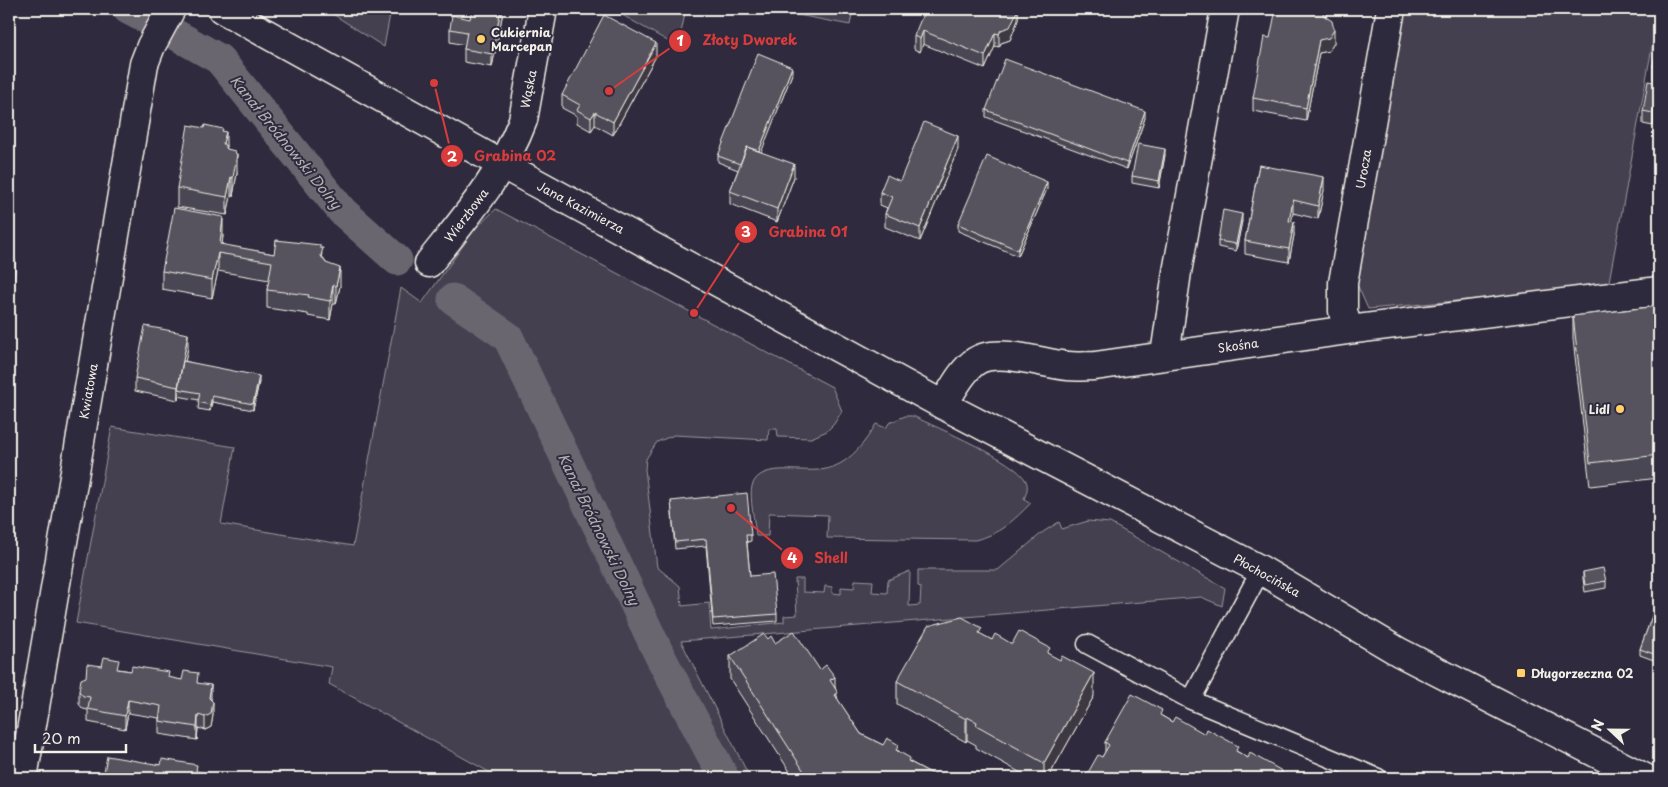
<svg xmlns="http://www.w3.org/2000/svg" width="1668" height="787" font-family="'Playpen Sans',sans-serif">
<style>
.green{fill:#454050;stroke:#9c989c}
.lines{fill:none;stroke-linecap:round;stroke-linejoin:round}
.canal{stroke:#6a6670;stroke-width:31}
.service-casing{stroke:#f4f1e8;stroke-width:21}
.minor-casing{stroke:#f4f1e8;stroke-width:31}
.secondary-casing{stroke:#f4f1e8;stroke-width:31}
.service{stroke:#2f2a3d;stroke-width:18}
.minor{stroke:#2f2a3d;stroke-width:28}
.secondary{stroke:#2f2a3d;stroke-width:28}
.wall{fill:#4a4752;stroke:#f4f1e8}
.shaded-wall{fill:#3c3942;stroke:#f4f1e8}
.building{fill:#56525f;stroke:#f4f1e8}
.poi-dot{fill:#ffd166;stroke:#2f2a3d;stroke-width:2}
.labels{text-anchor:middle;dominant-baseline:central;stroke-width:4;stroke-linejoin:round;paint-order:stroke}
.poi-label{font-size:12px;font-weight:bold;fill:#f4f1e8;stroke:#2f2a3d;text-anchor:start}
.street-label{font-size:12px;fill:#f4f1e8;stroke:#2f2a3d}
.water-label{font-size:14px;font-style:italic;fill:#b6b2b2;stroke:#2f2a3d}
.leader{fill:none;stroke:#d93c3b;stroke-width:2}
.callout-dot{fill:#d93c3b;stroke:#2f2a3d;stroke-width:2}
.mark-label{font-size:15px;text-anchor:middle;font-weight:bold;fill:#fff}
.callout-label{font-size:14px;text-anchor:middle;font-weight:bold;fill:#d93c3b;stroke:#2f2a3d;stroke-width:4;stroke-linejoin:round;paint-order:stroke}
</style>
<rect width="100%" height="100%" fill="#2f2a3d"/>
<filter id="ink" filterUnits="userSpaceOnUse"><feTurbulence type="fractalNoise" baseFrequency=".02" numOctaves="2"/><feDisplacementMap in="SourceGraphic" scale="10" xChannelSelector="R" yChannelSelector="G"/><feConvolveMatrix kernelMatrix="1 2 1 2 8 2 1 2 1" color-interpolation-filters="sRGB"/></filter>
<g filter="url(#ink)">
<!-- green -->
<path class="green" d="M325,9H391L384,47Z
M612,9H686L678,47Z
M767,9H853L850,25Z
M1404,9H1659L1608,287L1368,309L1356,282Z
M496,209L832,387L842,411L834,424L827,431L811,438L778,437L777,429H769L768,440L674,435L657,442L646,459L645,469L657,567L680,586L682,606L709,603L711,630L784,622V616L797,615L795,579H803V592L824,593L825,586L832,587V593L841,594V587L854,588L855,580L873,581L872,592L887,593L888,580L910,571L909,606L920,605L921,587L918,586V570H998L1043,532L1059,522L1062,529L1088,521L1110,523L1225,588L1222,606L1201,597L681,641L750,778H500L329,684L332,667L76,623L112,427L235,447L221,524L353,546L401,288L422,303L475,229Z
M905,416H913C937,428 1016,460 1026,481C1029,487 1026,494 1024,499L1031,503C1014,520 999,535 975,540L827,538L828,515L769,513L768,536H756C755,524 749,497 752,486C761,458 809,477 833,467C852,460 866,441 876,424L886,428L889,423Z"/>
<g class="lines">
<!-- canal -->
<path class="canal" d="M128,9L151,21
M171,32L219,59L342,211L397,260
M453,299L508,337L659,654L724,778"/>
<!-- service casing -->
<g class="service-casing">
<path id="service" d="M1087,644L1191,700L1378,778
M1191,700L1261,570"/>
</g>
<!-- minor casing -->
<g class="minor-casing">
<path id="minor" d="M429,263C465,218 503,174 523,120L543,9
M1348,330L1343,311V283L1391,9
M1165,355L1177,272L1225,9
M943,405C952,391 962,370 976,361C997,347 1043,364 1068,366C1077,367 1086,366 1095,366L1348,330L1659,291
M23,778L144,64L151,46L171,9"/>
</g>
<!-- secondary casing -->
<g class="secondary-casing">
<path id="secondary" d="M222,9L503,165L943,405L1261,570L1399,652L1645,778"/>
</g>
<!-- service -->
<use href="#service" class="service"/>
<!-- minor -->
<use href="#minor" class="minor"/>
<!-- secondary -->
<use href="#secondary" class="secondary"/>
</g>
<!-- wall -->
<path class="wall" d="M502,9V17L492,67L464,62V49L465,45L450,42V29L470,19Z
M1018,9V20L1010,40L1001,43L999,47L995,46L985,69L923,44L920,52L914,49V36L946,10Z
M1326,9V17L1334,43L1329,51L1319,53L1306,121L1253,111V98L1270,38Z
M1659,34V80L1653,79V66Z
M656,56L613,135L595,125L591,131L577,123V116L562,108V95Z
M792,74L761,152L794,177L777,222L730,204V191L738,170L718,162V156Z
M1659,83V121L1654,120L1653,126L1643,124V111Z
M986,110L1145,118L1127,169L986,117Z
M223,131L226,146L227,149L235,154L237,173L233,196H231L227,215L177,207V188Z
M958,149L920,241L885,227V214L887,208L880,205V192L900,181Z
M1165,155L1159,188L1132,183V176Z
M1259,165L1324,190L1318,219L1293,213L1291,221L1294,235L1289,262L1245,254V241Z
M1047,189L1018,256L958,231V224Z
M1242,221L1236,251L1218,247V241Z
M223,235L222,245L274,254L320,248L323,258L340,286L336,304H333L330,320L308,316V314L267,308V290L269,280L218,271L212,298L162,289V271Z
M1659,306V478L1590,486L1573,339V316Z
M188,347L185,361L259,382L253,410L212,402L210,411L198,409L199,400L178,396V400L135,391V378Z
M671,501L751,535V541L747,542L750,576L777,614V621L713,626L706,546L675,549Z
M1583,572L1606,581V588L1585,592L1583,579Z
M1659,597V662L1640,655V649Z
M982,635L992,640L1012,644L1050,655L1094,696L1048,778H1030L976,748V745L967,740L966,742L897,704V681Z
M768,639L820,670L835,687L838,700L861,734L883,745L899,751L910,762L940,778H794L730,679V656Z
M119,669L198,683L211,698L213,715L211,727L205,730L198,728L197,740L159,734V718L128,713L125,729L88,722V710L83,709L79,704V691Z
M1162,716L1172,722L1238,752L1282,778H1085L1102,757L1105,752V742Z"/>
<!-- shaded-wall -->
<path class="shaded-wall" d="M501,9H502V17L492,67V54Z
M1018,9V20L1010,40L1001,43L999,47V34L1001,30Z
M1325,9H1326V14L1323,28V15Z
M1334,30V43L1329,51L1319,53L1306,121V108L1319,40Z
M923,31V44L920,52V39Z
M995,33V46L985,69V56Z
M656,43V56L613,135V122Z
M792,67V74L757,163V156Z
M1654,107V120L1653,126V113Z
M1145,111V118L1127,169V163Z
M595,112V125L591,131V118Z
M226,132V150L223,143Z
M958,136V149L920,241V228Z
M1165,149V155L1159,188V181Z
M235,151V165L237,154V173L233,196V178Z
M794,164V177L777,222V209Z
M231,177V196L227,215V197Z
M1324,177V190L1318,219V206Z
M1047,182V189L1018,256V250Z
M1293,200V213L1289,234V221Z
M1242,214V221L1236,251V244Z
M223,217V235L221,253L220,244Z
M1294,222V235L1289,262V249Z
M218,253V271L212,298V280Z
M15,260V273L9,305V292Z
M340,268V286L336,304V286Z
M333,285V304L330,320V301Z
M188,334V347L180,389H178V400V387Z
M259,376V382L253,410V404Z
M212,396V402L210,411V405Z
M1094,673V696L1048,778H1044V763Z
M835,677V700L830,680Z
M211,685V698L209,711V698Z
M128,700V713L125,729V716Z
M213,702V715L211,727L205,730V717Z
M198,715V728L197,740V727Z
M967,717V740L966,742V719Z
M1282,771V778H1278Z"/>
<!-- building -->
<path class="building" d="M472,9H501L492,54L464,49L467,32L450,29L452,15L470,19Z
M925,9H941L946,10V9H1018L1010,27L1001,30L999,34L995,33L985,56L923,31L920,39L914,36Z
M1276,9H1325L1323,15L1332,21L1334,30L1329,38L1319,40L1306,108L1253,98L1264,37L1270,38Z
M604,15L656,43L613,122L595,112L591,118L577,110L580,105L562,95Z
M1659,34V67L1653,66Z
M758,53L792,67L759,151L747,147L740,164L718,156Z
M1005,59L1145,111L1127,163L986,110Z
M1648,81L1659,83V108L1654,107L1653,113L1643,111Z
M924,122L958,136L920,228L885,214L892,197L880,192L887,175L900,181Z
M188,125L204,128L205,125L223,129L222,131L226,132L223,143L227,149L235,151V153L237,154L233,178L231,177L227,197L177,188Z
M1138,144L1165,149L1159,181L1132,176Z
M747,147L794,164L777,209L730,191Z
M987,156L1047,182L1018,250L958,224Z
M1259,165L1324,177L1318,206L1293,200L1289,221L1294,222L1289,249L1245,241Z
M174,208L223,217L220,244L274,254L276,240L320,245V248H323L321,256L326,263L340,268L336,286L333,285L330,301L308,297L309,295L267,290L272,262L218,253L212,280L162,271Z
M1223,210L1242,214L1236,244L1218,241Z
M9,259L15,260L9,292Z
M1659,306V455L1590,463L1573,316Z
M145,326L188,334L178,387L135,378Z
M183,361L259,376L253,404L212,396L210,405L198,402L200,393L178,389Z
M747,493L751,535H746L750,576L773,574L777,614L713,619L706,539L675,542L671,501Z
M1603,568L1606,581L1585,585L1583,572Z
M1659,597V656L1640,649Z
M962,617L982,628L979,633L992,640L995,634L1012,644L1019,631L1050,648L1047,653L1060,660L1062,656L1094,673L1044,763L976,725L977,722L967,717L966,719L897,681L928,626Z
M794,631L820,670L826,665L835,677L830,680L838,693L835,695L861,734L883,745L887,738L899,745L896,750L910,758L908,761L940,778H812L807,776L730,656L764,634L768,639L771,636L775,643Z
M104,657L119,660L117,669L131,671L132,666L150,669L169,672L168,677L182,680L184,671L198,673L197,683L211,685L209,698L213,702L211,714L205,717L198,715L197,727L159,721L161,706L128,700L125,716L88,709L90,697L83,696L79,691L81,679L86,677L87,664L102,666Z
M1132,694L1162,710L1160,715L1172,722L1175,717L1205,734L1207,729L1238,746L1236,751L1248,758L1250,753L1282,771L1278,778H1085L1098,755L1102,757L1109,745L1105,742Z
M107,756L161,765L162,759L180,762L197,765L196,771L239,778H103Z"/>
</g>
<!-- markers -->
<g class="poi-dot">
<circle cx="481" cy="39" r="5"/>
<circle cx="1620" cy="409" r="5"/>
<rect x="1516" y="668" width="10" height="10" rx="2.5"/>
</g>
<g class="labels">
<!-- poi labels -->
<g class="poi-label">
<text x="491" y="32">Cukiernia<tspan x="491" dy="14">Marcepan</tspan></text>
<text x="1610" y="409" text-anchor="end">Lidl</text>
<text x="1531" y="673">Długorzeczna 02</text>
</g>
<!-- street labels -->
<g class="street-label">
<text transform="translate(528 89) rotate(-79)">Wąska</text>
<text transform="translate(1363 169) rotate(-80)">Urocza</text>
<text transform="translate(581 207) rotate(28)">Jana Kazimierza</text>
<text transform="translate(466 215) rotate(-53)">Wierzbowa</text>
<text transform="translate(1238 345) rotate(-8)">Skośna</text>
<text transform="translate(88 391) rotate(-80)">Kwiatowa</text>
<text transform="translate(1267 575) rotate(29)">Płochocińska</text>
</g>
<!-- water labels -->
<g class="water-label">
<text transform="translate(286 142) rotate(51)">Kanał Bródnowski Dolny</text>
<text transform="translate(599 529) rotate(64)">Kanał Bródnowski Dolny</text>
</g>
</g>
<!-- callouts -->
<path class="leader" d="M609 91L680 41M434 83L452 156M694 313L746 232M731 508L792 558"/>
<g class="callout-dot">
<circle cx="609" cy="91" r="5"/>
<circle cx="434" cy="83" r="5"/>
<circle cx="694" cy="313" r="5"/>
<circle cx="731" cy="508" r="5"/>
<circle cx="680" cy="41" r="12"/>
<circle cx="452" cy="156" r="12"/>
<circle cx="746" cy="232" r="12"/>
<circle cx="792" cy="558" r="12"/>
</g>
<g class="mark-label">
<text x="680" y="46">1</text>
<text x="452" y="162">2</text>
<text x="746" y="237">3</text>
<text x="792" y="563">4</text>
</g>
<g class="callout-label">
<text x="750" y="45">Złoty Dworek</text>
<text x="515" y="161">Grabina 02</text>
<text x="808" y="237">Grabina 01</text>
<text x="831" y="563">Shell</text>
</g>
<!-- margin -->
<rect width="1668" height="787" fill="none" stroke="#2f2a3d" stroke-width="30"/>
<rect x="15" y="15" width="1638" height="757" fill="none" stroke="#f4f1e8" stroke-width="2" filter="url(#ink)"/>
<!-- north arrow -->
<g transform="translate(1610 730) rotate(292)" stroke="#2f2a3d" stroke-width="4" paint-order="stroke">
<path d="M0-4L9 19L0 12L-9 19Z" fill="#f4f1e8"/>
<text y="-8" font-size="14" font-weight="bold" text-anchor="middle" fill="#f4f1e8">N</text>
</g>
<!-- scale -->
<path d="M35 744v8h91v-8" fill="none" stroke="#f4f1e8" stroke-width="2.5"/>
<text x="42" y="744" font-size="15" fill="#f4f1e8" stroke="#2f2a3d" stroke-width="4" paint-order="stroke">20 m</text>
</svg>
